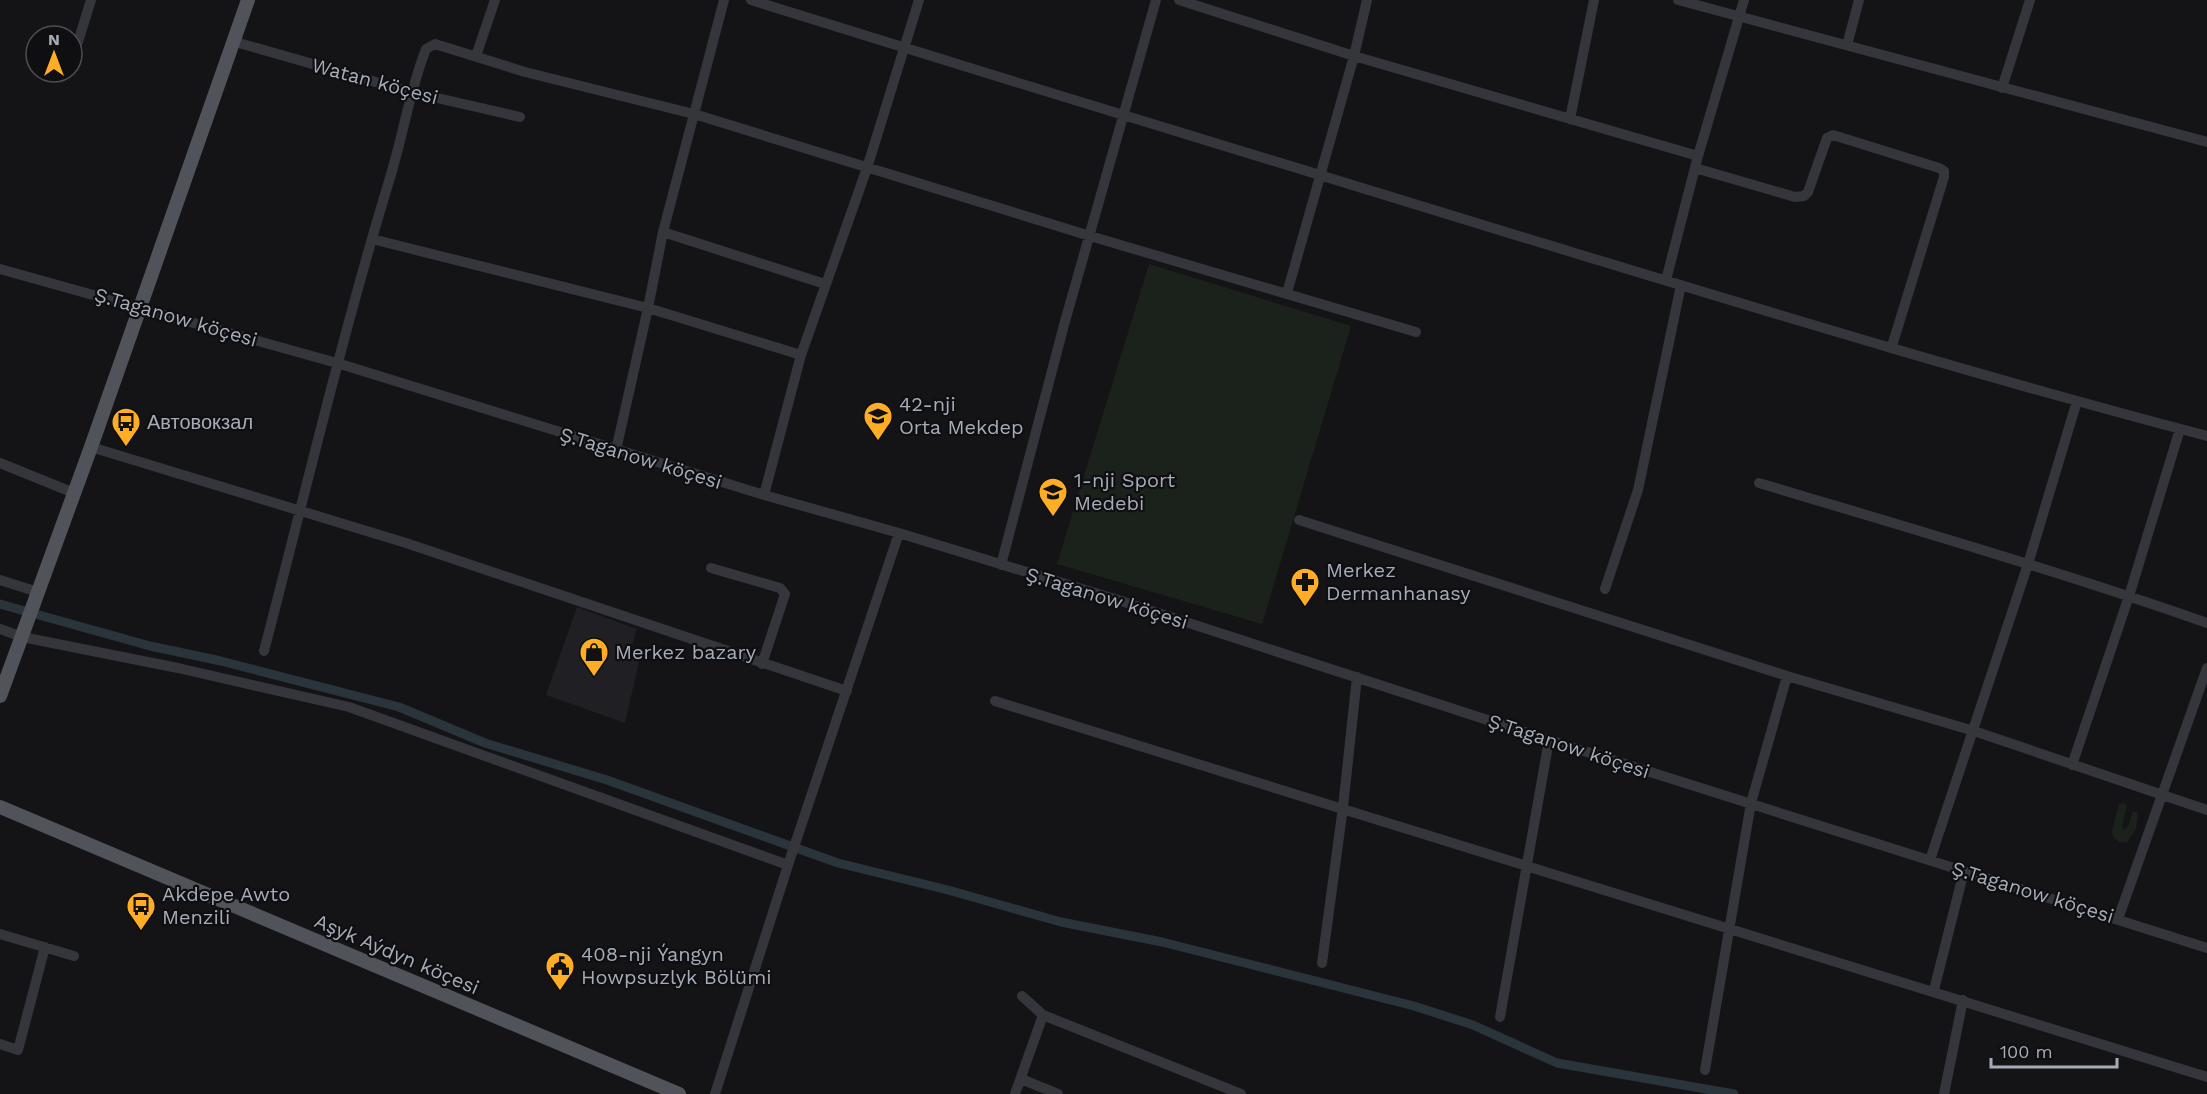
<svg xmlns="http://www.w3.org/2000/svg" width="2207" height="1094" font-family="'Work Sans',sans-serif">
<style>
.built{fill:#202024}
.green{fill:#1a221b}
.lines{fill:none;stroke-linecap:round;stroke-linejoin:round}
.canal{stroke:#29343b;stroke-width:9}
.minor{stroke:#35363c;stroke-width:10}
.major{stroke:#51535b;stroke-width:14}
.labels{text-anchor:middle;dominant-baseline:central;stroke-width:4.5;stroke-linejoin:round;paint-order:stroke}
.street-label{font-size:20px;fill:#a5acb8;stroke:#0f0f12}
.poi-label{font-size:20px;fill:#a5acb8;stroke:#0f0f12;text-anchor:start}
</style>
<rect width="100%" height="100%" fill="#141417"/>
<!-- built -->
<path class="built" d="M577,607L637,629L629,655L639,662L625,723L546,695Z"/>
<!-- green -->
<path class="green" d="M1149,264L1351,326L1262,624L1057,564Z
M2124,803L2127,806L2122,826L2124,830L2128,826L2133,811L2138,813L2136,829L2127,842H2119L2113,837L2112,830L2119,804Z"/>
<g class="lines">
<!-- canal -->
<path class="canal" d="M0,604L150,646L221,661L399,707L485,743L607,780L838,863L948,890L1061,922L1162,942L1414,1006L1473,1025L1557,1063L1734,1094"/>
<!-- minor -->
<path class="minor" d="M751,0C1011,81 1271,161 1532,240C1756,308 1981,377 2207,436
M1179,0L1354,56L1698,156
M1678,0L2207,142
M232,41L411,92L520,117
M77,45L91,0
M1847,45L1859,0
M476,56L495,0
M2002,88L2030,0
M1570,119L1594,0
M1695,168L1795,197L1804,196L1808,192L1827,138L1833,135L1939,168L1944,171V177L1892,346
M663,232L825,284
M372,239L648,308L801,355
M0,269L337,363L764,495L899,533L1118,600L1549,740L2207,948
M1666,280L1698,156L1744,0
M1287,293L1354,56L1367,0
M91,447L406,543L847,691
M616,450L648,308L663,232L724,0
M0,463L74,493
M1759,483C1909,528 2059,571 2207,623
M764,495L801,355L867,168L919,0
M1299,520L1787,676L1974,731L2207,810
M1001,565L1064,325L1156,0
M711,568L780,588L785,594L762,664
M0,580L38,592
M1605,589L1638,490L1681,285
M0,629L22,637L178,668L349,707L788,865
M264,651C305,494 342,336 389,181C403,137 409,92 426,49L435,44L525,72L694,114L1090,236L1416,332
M995,701C1399,827 1804,950 2207,1077
M2072,765L2129,596L2180,429
M1930,860L2028,564L2077,401
M2118,919L2207,668
M0,934L74,956
M1322,963L1343,807L1357,677
M1934,990L1964,871
M1043,1015L1241,1094
M1500,1017L1549,740
M0,1044L18,1050L45,947
M1705,1070L1751,803L1787,676
M1021,1079L1058,1094
M715,1094L789,862L899,533
M1015,1094L1043,1015L1022,996
M1944,1094L1963,1000"/>
<!-- major -->
<path class="major" d="M0,696L91,447L248,0
M0,807L679,1094"/>
</g>
<!-- icons -->
<defs>
<g id="school-pin" transform="scale(1.5)"><path d="M0 17L-7.5 6A9.5 9.5 0 1 1 7.5 6Z" fill="#ffad24" stroke="#0f0f12"/><path d="M0-5L7-2L0 1L-7-2ZM-4 1L0 2.5L4 1V4Q0 6-4 4Z" fill="#111"/></g>
<g id="bus-pin" transform="scale(1.5)"><path d="M0 17L-7.5 6A9.5 9.5 0 1 1 7.5 6Z" fill="#ffad24" stroke="#0f0f12"/><path d="M-5-6H5V4H4V6H2V4H-2V6H-4V4H-5ZM-3.5-4V0h7V-4ZM-3.5 1.2v1.5H-2V1.2ZM2 1.2v1.5H3.5V1.2Z" fill="#111"/></g>
<g id="pharmacy-pin" transform="scale(1.5)"><path d="M0 17L-7.5 6A9.5 9.5 0 1 1 7.5 6Z" fill="#ffad24" stroke="#0f0f12"/><path d="M-2-6h4v4h4v4h-4v4h-4v-4h-4v-4h4Z" fill="#111"/></g>
<g id="shop-pin" transform="scale(1.5)"><path d="M0 17L-7.5 6A9.5 9.5 0 1 1 7.5 6Z" fill="#ffad24" stroke="#0f0f12"/><path d="M-5-2.5h2.3a2.7 3.5 0 0 1 5.4 0H5L5.5 6h-11ZM-1.5-2.5h3a1.5 2.3 0 0 0-3 0Z" fill="#111"/></g>
<g id="civic-pin" transform="scale(1.5)"><path d="M0 17L-7.5 6A9.5 9.5 0 1 1 7.5 6Z" fill="#ffad24" stroke="#0f0f12"/><path d="M-.6-6.5H3V-4.5H.6V-3L4-1V1h2V6H-6V1h2V-1L-.6-3ZM-1.2 2.5V6h2.4V2.5Z" fill="#111"/></g>
</defs>
<g fill-rule="evenodd">
<use href="#school-pin" x="878" y="416"/>
<use href="#bus-pin" x="126" y="422"/>
<use href="#school-pin" x="1053" y="492"/>
<use href="#pharmacy-pin" x="1305" y="582"/>
<use href="#shop-pin" x="594" y="652"/>
<use href="#bus-pin" x="141" y="906"/>
<use href="#civic-pin" x="560" y="966"/>
</g>
<g class="labels">
<!-- street labels -->
<g class="street-label">
<text transform="translate(375 81) rotate(15)">Watan köçesi</text>
<text transform="translate(176 317) rotate(16)">Ş.Taganow köçesi</text>
<text transform="translate(641 458) rotate(17)">Ş.Taganow köçesi</text>
<text transform="translate(1107 598) rotate(17)">Ş.Taganow köçesi</text>
<text transform="translate(1569 746) rotate(18)">Ş.Taganow köçesi</text>
<text transform="translate(2033 892) rotate(17)">Ş.Taganow köçesi</text>
<text transform="translate(397 954) rotate(23)">Aşyk Aýdyn köçesi</text>
</g>
<!-- poi labels -->
<g class="poi-label">
<text x="899" y="404">42-nji<tspan x="899" dy="23">Orta Mekdep</tspan></text>
<text x="147" y="422">Автовокзал</text>
<text x="1074" y="480">1-nji Sport<tspan x="1074" dy="23">Medebi</tspan></text>
<text x="1326" y="570">Merkez<tspan x="1326" dy="23">Dermanhanasy</tspan></text>
<text x="615" y="652">Merkez bazary</text>
<text x="162" y="894">Akdepe Awto<tspan x="162" dy="23">Menzili</tspan></text>
<text x="581" y="954">408-nji Ýangyn<tspan x="581" dy="23">Howpsuzlyk Bölümi</tspan></text>
</g>
</g>
<!-- north arrow -->
<g transform="translate(54 54)"><circle r="28" fill="#0f0f12" stroke="#4b4e54" stroke-width="1.5"/>
<path d="M0-4.5L10 22L0 15L-10 22Z" fill="#ffad24"/>
<text y="-9" font-size="16" font-weight="bold" text-anchor="middle" fill="#a5acb8">N</text>
</g>
<!-- scale -->
<path d="M1991 1058v9h126v-9" fill="none" stroke="#a5acb8" stroke-width="3"/>
<text x="2000" y="1058" font-size="18" fill="#a5acb8" stroke="#0f0f12" stroke-width="4.5" paint-order="stroke">100 m</text>
</svg>
